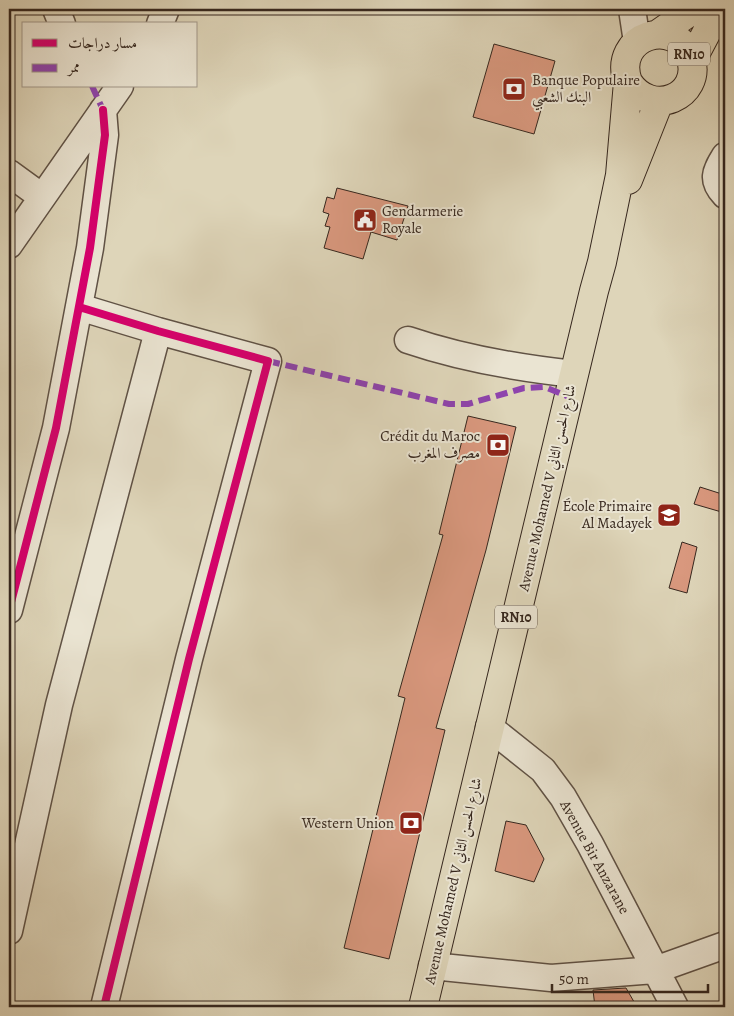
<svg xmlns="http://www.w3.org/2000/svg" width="734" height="1016" font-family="Alegreya,Amiri,serif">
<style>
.building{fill:#d9987e;stroke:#36271e}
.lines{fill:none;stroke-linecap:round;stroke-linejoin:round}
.minor-casing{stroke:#605245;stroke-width:29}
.major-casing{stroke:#36271e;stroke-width:30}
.minor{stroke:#eae4d2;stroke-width:26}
.major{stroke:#ded5b9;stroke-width:28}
.quiet{stroke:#8e44ad;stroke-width:6;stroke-dasharray:12 6;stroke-linecap:butt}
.cycleway-casing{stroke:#eae4d2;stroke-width:11}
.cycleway{stroke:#d6006c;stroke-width:8}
.labels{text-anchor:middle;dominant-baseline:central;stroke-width:4;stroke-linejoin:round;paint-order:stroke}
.shield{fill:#eae4d2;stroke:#6c6054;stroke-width:1}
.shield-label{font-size:14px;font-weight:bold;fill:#36271e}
.poi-label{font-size:15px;fill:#36271e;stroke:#eae4d2;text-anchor:end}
.street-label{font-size:15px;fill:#36271e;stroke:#eae4d2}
</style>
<rect width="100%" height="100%" fill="#ded5b9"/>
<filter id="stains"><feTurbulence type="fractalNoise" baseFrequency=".004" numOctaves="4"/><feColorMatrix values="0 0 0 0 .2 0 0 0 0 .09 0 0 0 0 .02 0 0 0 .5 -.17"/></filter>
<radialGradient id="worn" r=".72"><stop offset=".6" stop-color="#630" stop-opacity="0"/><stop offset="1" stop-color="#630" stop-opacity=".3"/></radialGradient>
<!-- building -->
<path class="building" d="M494,44L555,61L534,134L473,117Z
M337,188L408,206L397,240L371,232L363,259L324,248L330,227L325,226L329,214L323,212L327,197L334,199Z
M468,416L516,427L486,550L436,728L445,730L389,959L344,948L405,698L398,696L443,535L439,534Z
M700,487L725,495V513L694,504Z
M682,542L697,547L687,593L669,588Z
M506,821L526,825L544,859L534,882L495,871Z
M626,988L637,1007H595L593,990Z"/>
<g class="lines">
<!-- minor casing -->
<g class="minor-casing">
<path id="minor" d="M56,9L62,24
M632,9L637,42
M160,24L166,9
M725,156C715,172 711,180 725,195
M9,173L42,197
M9,245L120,86
M79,307L158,331L268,361L189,659L104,1007
M408,340C461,358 518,368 574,374
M9,610L56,428L90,248L105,135L103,110
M489,727L543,770L563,797L590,844L675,1007
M9,931L59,705L158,331
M432,966L551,978L655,970L725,945"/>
</g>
<!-- major casing -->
<g class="major-casing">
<path id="major" d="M658,34L694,9
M692,60L719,9
M628,180L659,102
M423,1007L594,291L602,262L620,175L628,82C611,35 678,15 691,59C702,96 652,119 628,82"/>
</g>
<!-- minor -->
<use href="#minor" class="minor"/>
<!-- major -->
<use href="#major" class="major"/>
<!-- quiet -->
<path class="quiet" d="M92,86L103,110
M268,361L449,404H468L524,388L545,387L569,397"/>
<!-- cycleway casing -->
<g class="cycleway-casing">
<path id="cycleway" d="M79,307L158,331L268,361L189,659L104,1007
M9,610L56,428L90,248L105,135L103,110"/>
</g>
<!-- cycleway -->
<use href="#cycleway" class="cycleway"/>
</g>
<!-- icons -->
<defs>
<g id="bank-square" transform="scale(1.25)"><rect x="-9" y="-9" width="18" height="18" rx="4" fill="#8f2418" stroke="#eae4d2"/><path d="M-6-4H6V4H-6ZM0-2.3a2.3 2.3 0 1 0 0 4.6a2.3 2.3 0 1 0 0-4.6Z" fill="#fff"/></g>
<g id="civic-square" transform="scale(1.25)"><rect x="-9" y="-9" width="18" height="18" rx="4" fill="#8f2418" stroke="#eae4d2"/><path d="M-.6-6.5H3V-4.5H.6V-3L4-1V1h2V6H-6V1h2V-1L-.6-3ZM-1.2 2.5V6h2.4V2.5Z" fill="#fff"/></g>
<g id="school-square" transform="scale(1.25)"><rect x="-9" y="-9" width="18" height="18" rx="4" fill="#8f2418" stroke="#eae4d2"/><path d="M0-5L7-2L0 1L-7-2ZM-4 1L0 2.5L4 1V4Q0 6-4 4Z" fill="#fff"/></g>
</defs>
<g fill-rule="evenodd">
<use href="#bank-square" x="514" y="89"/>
<use href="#civic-square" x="365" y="220"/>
<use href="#bank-square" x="498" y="445"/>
<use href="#school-square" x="669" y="515"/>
<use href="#bank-square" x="411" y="823"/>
</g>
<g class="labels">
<!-- shield labels -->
<g class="shield">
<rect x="668" y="42.5" width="42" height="23" rx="4"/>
<rect x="495" y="605.5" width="42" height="23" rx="4"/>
</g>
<g class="shield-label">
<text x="689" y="54">RN10</text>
<text x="516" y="617">RN10</text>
</g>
<!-- poi labels -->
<g class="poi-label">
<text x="532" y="80" text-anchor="start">Banque Populaire<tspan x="532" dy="17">البنك الشعبي</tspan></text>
<text x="382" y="211" text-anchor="start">Gendarmerie<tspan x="382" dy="17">Royale</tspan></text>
<text x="480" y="436">Crédit du Maroc<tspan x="480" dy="17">مصرف المغرب</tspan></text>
<text x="652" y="506">École Primaire<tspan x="652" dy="17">Al Madayek</tspan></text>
<text x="394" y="823">Western Union</text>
</g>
<!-- street labels -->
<g class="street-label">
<text transform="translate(547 488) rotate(-77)">Avenue Mohamed V شارع الحسن الثاني</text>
<text transform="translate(595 857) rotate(61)">Avenue Bir Anzarane</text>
<text transform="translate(453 881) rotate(-77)">Avenue Mohamed V شارع الحسن الثاني</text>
</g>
</g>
<!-- margin -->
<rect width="734" height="1016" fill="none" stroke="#ded5b9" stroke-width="30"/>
<rect x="10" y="10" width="714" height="996" fill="none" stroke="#36271e" stroke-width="2.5"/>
<rect x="15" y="15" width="704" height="986" fill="none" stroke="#36271e"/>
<!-- legend -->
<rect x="22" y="22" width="175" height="65" fill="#eae4d2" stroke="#a2988a"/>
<rect x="32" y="39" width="25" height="8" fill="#d6006c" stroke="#a2988a"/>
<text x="68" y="48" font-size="15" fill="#36271e">مسار دراجات</text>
<rect x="32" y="64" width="25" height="8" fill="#8e44ad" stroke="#a2988a"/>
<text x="68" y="72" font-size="15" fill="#36271e">ممر</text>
<!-- scale -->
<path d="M552 984v8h156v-8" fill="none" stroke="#36271e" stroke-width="2.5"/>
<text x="559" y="984" font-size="15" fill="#36271e" stroke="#eae4d2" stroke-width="4" paint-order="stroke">50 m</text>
<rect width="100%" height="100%" filter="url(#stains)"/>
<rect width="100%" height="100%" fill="url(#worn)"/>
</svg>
